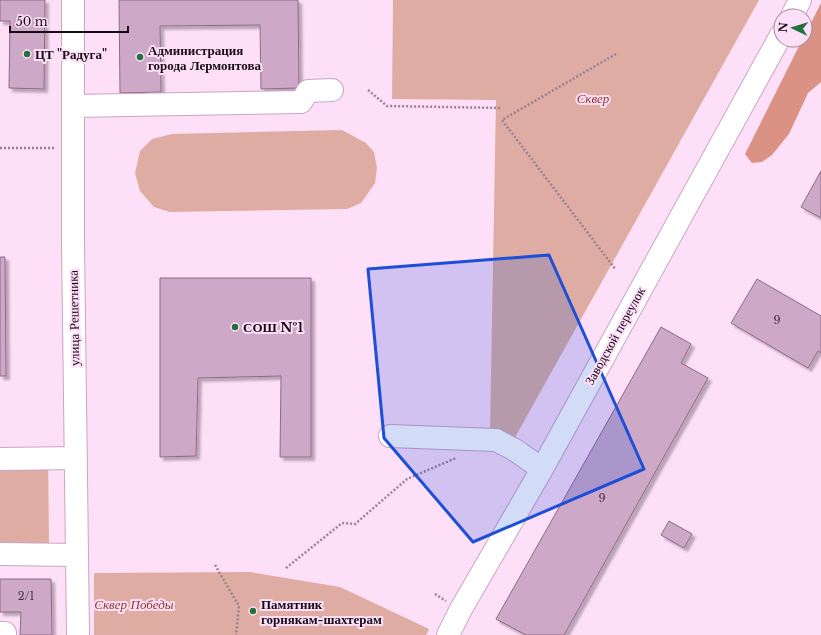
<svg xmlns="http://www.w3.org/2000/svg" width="821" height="635" font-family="'Libre Baskerville',serif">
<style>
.green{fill:#deaca2}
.forest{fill:#da9284}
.building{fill:#cda8c7;stroke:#8d6a87;filter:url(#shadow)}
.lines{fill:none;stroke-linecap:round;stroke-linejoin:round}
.minor-casing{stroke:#caa5c4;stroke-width:24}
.path{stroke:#988295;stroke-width:2.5;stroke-dasharray:2 2;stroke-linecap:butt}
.minor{stroke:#fff;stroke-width:22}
.marked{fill:#1d4ed8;fill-opacity:0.2;stroke:#1d4ed8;stroke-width:3;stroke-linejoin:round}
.poi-dot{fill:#24703f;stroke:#fedff8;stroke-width:1.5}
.labels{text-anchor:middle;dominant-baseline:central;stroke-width:4;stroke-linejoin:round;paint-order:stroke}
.number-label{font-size:11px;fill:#443242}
.poi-label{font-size:13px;font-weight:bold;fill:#160a15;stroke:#fedff8;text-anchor:start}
.park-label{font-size:13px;font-style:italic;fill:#8e382a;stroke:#fedff8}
.street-label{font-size:13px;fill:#160a15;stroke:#fedff8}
</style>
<defs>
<filter id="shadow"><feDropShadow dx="3.5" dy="3.5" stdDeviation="1" flood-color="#0004"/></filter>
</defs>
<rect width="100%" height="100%" fill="#fedff8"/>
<!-- green -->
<path class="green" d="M393,0H759L513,441L490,432L496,100L392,99Z
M342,130L366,143L374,152L377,168L375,183L361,203L347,209L170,212L154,207L140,191L135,173L140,151L152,139L172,134Z
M48,449L49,544H0V450Z
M250,572L340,587L429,629L426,635H94V573Z"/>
<!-- forest -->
<path class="forest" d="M821,3V82L808,93L789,134L772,155L762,162L752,163L745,154L802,40H805V35Z"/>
<!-- building -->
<path class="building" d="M0,0H45L44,89L9,88L10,21H0Z
M119,0H298L299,88L261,89L260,25L160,26L161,92L120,93Z
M821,171V218L801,207Z
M0,257H5L6,376H0Z
M160,278H311V457H280L281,376L198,378L196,456L160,457Z
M757,279L821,316V353L818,351L808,368L731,323Z
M661,327L691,344L681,363L708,378L564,635H526L496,619Z
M669,521L692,534L684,548L661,535Z
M0,579H51L52,635H20L21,612H0Z"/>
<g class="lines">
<!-- minor casing -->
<g class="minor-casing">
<path id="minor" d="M73,0V242L78,635
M792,16L800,0
M73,106L301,102L308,91L332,90
M390,436L496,440L515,450L542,469
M0,459L76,458
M0,554L77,555
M0,633H5V635
M448,635L461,609L542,469L781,35"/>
</g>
<!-- path -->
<path class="path" d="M616,54L502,120L616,270
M368,90L387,106L502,108
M0,148H55
M215,565L239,606L236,635
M286,568L342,523L355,524L407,479L456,458
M435,594L446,601"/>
<!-- minor -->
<use href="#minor" class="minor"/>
</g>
<!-- marked area -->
<path class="marked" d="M549,255L644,469L473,542L384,438L368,269Z"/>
<!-- markers -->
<g class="poi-dot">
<circle cx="27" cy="54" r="4"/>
<circle cx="140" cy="57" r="4"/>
<circle cx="235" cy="327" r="4"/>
<circle cx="253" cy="611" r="4"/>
</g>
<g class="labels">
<!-- number labels -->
<g class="number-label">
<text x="777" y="320">9</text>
<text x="602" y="498">9</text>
<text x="26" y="596">2/1</text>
</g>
<!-- poi labels -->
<g class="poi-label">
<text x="148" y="50">Администрация<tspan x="148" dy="15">города Лермонтова</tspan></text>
<text x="35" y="54">ЦТ "Радуга"</text>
<text x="243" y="327">СОШ №1</text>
<text x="261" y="604">Памятник<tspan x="261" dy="15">горнякам-шахтерам</tspan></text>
</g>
<!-- park labels -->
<g class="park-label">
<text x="593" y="98">Сквер</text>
<text x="134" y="604">Сквер Победы</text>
</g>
<!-- street labels -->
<g class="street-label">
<text transform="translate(74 318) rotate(-91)">улица Решетника</text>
<text transform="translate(615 336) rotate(-61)">Заводской переулок</text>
</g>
</g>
<!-- north arrow -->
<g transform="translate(793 28) rotate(274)"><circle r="19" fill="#fedff8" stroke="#a18a9d"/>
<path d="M0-3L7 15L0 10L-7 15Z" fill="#24703f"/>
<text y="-6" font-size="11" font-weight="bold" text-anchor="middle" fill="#160a15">N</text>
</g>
<!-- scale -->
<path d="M10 26v6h118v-6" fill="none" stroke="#160a15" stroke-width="2"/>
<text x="16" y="26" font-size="12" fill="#160a15" stroke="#fedff8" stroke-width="3" paint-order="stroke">50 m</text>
</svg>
